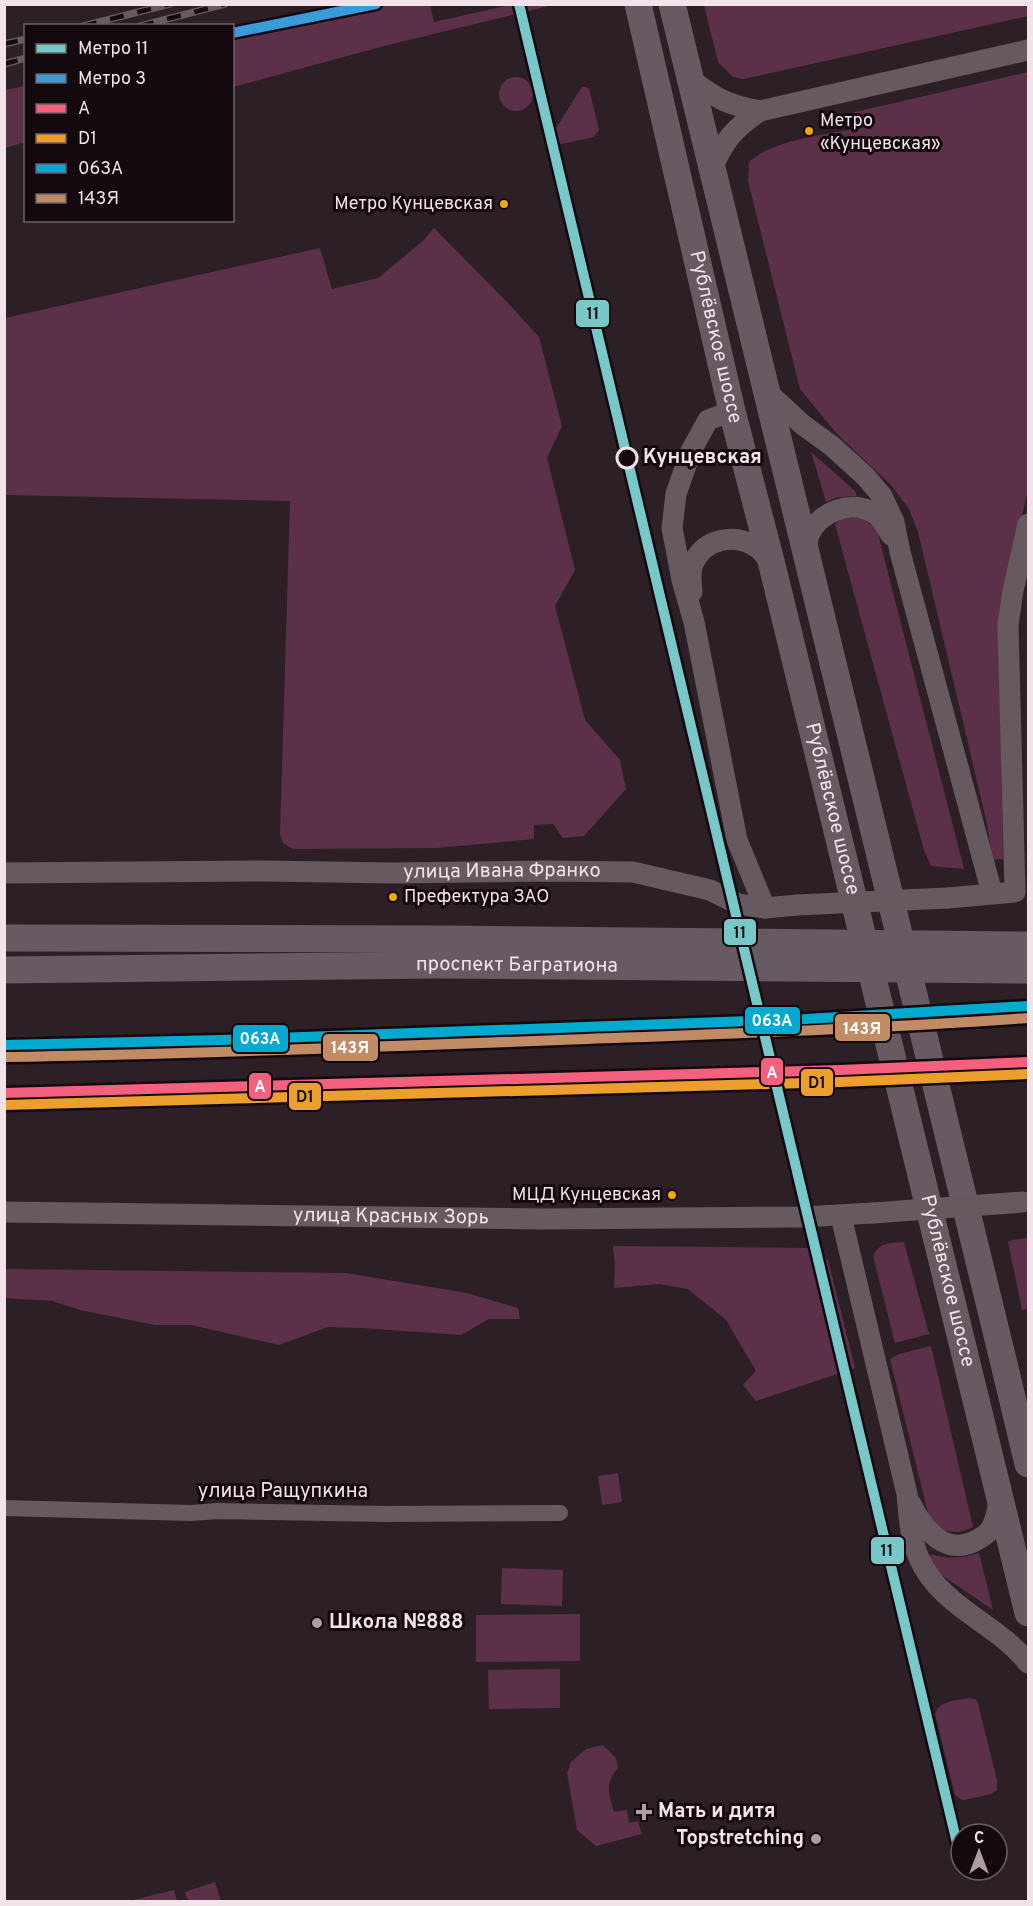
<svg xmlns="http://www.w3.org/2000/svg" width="1033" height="1906" font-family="Overpass,sans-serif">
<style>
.green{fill:#5d3049}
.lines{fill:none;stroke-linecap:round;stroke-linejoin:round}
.minor{stroke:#665a60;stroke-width:16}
.tertiary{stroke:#665a60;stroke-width:21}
.primary{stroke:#685a62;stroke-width:27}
.rail-casing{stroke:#685c62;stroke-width:7}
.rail{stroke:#13090e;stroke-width:4.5;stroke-dasharray:14;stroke-linecap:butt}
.tertiary-bridge{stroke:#665a60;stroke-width:21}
.primary-bridge{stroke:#685a62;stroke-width:27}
.rail-1-casing{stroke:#13090e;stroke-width:15}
.rail-2-casing{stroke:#13090e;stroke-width:15}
.rail-3-casing{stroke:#13090e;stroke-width:15}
.rail-4-casing{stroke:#13090e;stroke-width:15}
.rail-1{stroke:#f4607d;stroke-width:10}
.rail-2{stroke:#ed9f2d;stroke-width:10}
.rail-3{stroke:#00a9ce;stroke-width:10}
.rail-4{stroke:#c18c65;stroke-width:10}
.metro-1-casing{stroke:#13090e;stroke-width:15}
.metro-2-casing{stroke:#13090e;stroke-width:15}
.metro-1{stroke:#78c7c9;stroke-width:10}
.metro-2{stroke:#3a9bd9;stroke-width:10}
.bus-dot{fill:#f7a600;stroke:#13090e;stroke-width:2}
.stop-dot{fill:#13090e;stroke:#f2e2e9;stroke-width:3}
.poi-dot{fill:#ad9ea5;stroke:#13090e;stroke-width:2}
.labels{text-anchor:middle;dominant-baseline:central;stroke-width:6;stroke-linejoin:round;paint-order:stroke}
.bus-label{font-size:18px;fill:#f2e2e9;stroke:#13090e;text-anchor:start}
.street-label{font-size:20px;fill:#f2e2e9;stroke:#13090e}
.stop-label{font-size:20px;font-weight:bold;fill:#f2e2e9;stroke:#13090e;text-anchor:start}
.poi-label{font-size:20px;font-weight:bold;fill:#f2e2e9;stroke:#13090e;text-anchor:start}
.line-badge{stroke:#13090e;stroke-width:2}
.badge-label{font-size:16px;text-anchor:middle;font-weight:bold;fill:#fff}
.pale-badge-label{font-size:16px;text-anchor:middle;font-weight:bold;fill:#111}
</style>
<rect width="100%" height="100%" fill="#2c2026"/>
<!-- green -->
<path class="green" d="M381,4L430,5L434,22L510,5H553L388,45L233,87V38Z
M1028,4V16L744,79L733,77L718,62L704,5Z
M1028,72V490L1004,591L999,647L1003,859L993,860L986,819L918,532L909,509L891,485L837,434L800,389L748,181L749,162C773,140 823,135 854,129L851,113Z
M499 94a17 17 0 1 1 34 0a17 17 0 1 1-34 0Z
M25,86V142L5,148V90Z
M582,87H586L589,89L599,130L594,137L556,145L553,142V133Z
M434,228L508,303L539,337L562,426L547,458L575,570L555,606L585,720L620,760L626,789L584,836L563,838L553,824L534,825V839L436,848L293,849L283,843L280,834L290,501L5,495V318L320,248L332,289L378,278L423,241Z
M811,452L855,491L857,496L838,497L826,502Z
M843,518H863L877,530L964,869L931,866L924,850L835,524Z
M1028,1238V1309L1022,1310L1008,1242L1012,1240Z
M904,1242L929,1334L895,1343L873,1256C879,1242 891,1243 904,1242Z
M613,1246L812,1248L828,1260L855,1368L756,1401L743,1385L756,1371L726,1320L688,1289L659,1284L614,1288L615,1265Z
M5,1269L346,1273L467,1293L518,1308L520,1319H489L461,1335L362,1328L328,1327L279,1345L191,1325H155L80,1310L52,1301L5,1298Z
M931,1346L973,1527C957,1536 944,1532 930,1521L890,1359L899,1354Z
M618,1473L622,1502L602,1505L598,1476Z
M979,1553L993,1610L936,1571L930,1558L931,1554C948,1560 962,1558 979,1553Z
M502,1568L563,1570L562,1606L501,1604Z
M580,1614V1661L476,1662V1615Z
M560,1669V1708L489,1709L488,1670Z
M968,1698L976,1699L978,1704L997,1780V1790L991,1794L964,1800L960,1799L955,1795L935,1714C940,1700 955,1701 968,1698Z
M603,1745L616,1758L618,1768C604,1785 609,1792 614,1812L627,1810L629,1823L638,1821L642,1834L596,1846L577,1830L567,1773L571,1762L586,1749Z
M215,1882L221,1901H188L185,1892Z
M174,1890L177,1901H129Z"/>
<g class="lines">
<!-- minor -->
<path class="minor" d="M4,1508L191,1513L218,1511L387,1514L560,1513"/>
<!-- tertiary -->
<g class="tertiary">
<path d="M689,78C715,98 727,105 760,111"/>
<path d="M711,170C725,140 732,130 760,111L1028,50"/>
<path d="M765,390L803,425L832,446L866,477L882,496L894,522L900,552L992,893"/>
<path d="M732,411L708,420L691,451L676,494L672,528L682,580L694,622L737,840L765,908"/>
<path d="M807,554C807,548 807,541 809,535C819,512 851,499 874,513C882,518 886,527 891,535"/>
<path d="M692,592C691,583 690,572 693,564C704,538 735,533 756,547C763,551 767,559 772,565"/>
<path id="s1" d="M4,873L265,871L393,873L546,871L633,872L710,890L738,904L765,908L797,905"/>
<path d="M948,898L1015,892L1008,625L1013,591L1028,524"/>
<path id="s2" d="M4,1212L541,1219L802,1217L873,1213"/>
<path d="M841,1216L907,1494C909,1516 910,1538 919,1558C940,1607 997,1623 1028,1663"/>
<path d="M911,1504C923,1529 945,1556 975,1541C981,1538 986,1535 990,1530C996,1521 998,1509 999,1498"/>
</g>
<!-- primary -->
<g class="primary">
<path id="s3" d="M638,4L732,411L772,565L1028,1613"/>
<path d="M672,4C788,492 912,977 1028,1464"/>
</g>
<!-- rail casing -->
<g class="rail-casing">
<path id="rail" d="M83,26L170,4
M140,26L225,4
M4,44L26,39
M4,64L26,58"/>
</g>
<!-- rail -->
<use href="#rail" class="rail"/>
<!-- tertiary-bridge -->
<path class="tertiary-bridge" d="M797,905L948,898
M873,1213L1023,1202"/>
<!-- primary-bridge -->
<g class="primary-bridge">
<path d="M4,938L447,939L1028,945"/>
<path id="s4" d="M4,970L436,965L1028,970"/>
</g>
<!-- rail-1 casing -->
<g class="rail-1-casing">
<path id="rail-1" d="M4,1093L840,1070L1028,1062"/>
</g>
<!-- rail-2 casing -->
<g class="rail-2-casing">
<path id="rail-2" d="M4,1105L840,1082L1028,1074"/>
</g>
<!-- rail-3 casing -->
<g class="rail-3-casing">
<path id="rail-3" d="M4,1045L221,1040L805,1019L1028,1006"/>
</g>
<!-- rail-4 casing -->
<g class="rail-4-casing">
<path id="rail-4" d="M4,1057C190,1054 375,1047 560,1040C717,1034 873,1029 1028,1018"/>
</g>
<!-- rail-1 -->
<use href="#rail-1" class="rail-1"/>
<!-- rail-2 -->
<use href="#rail-2" class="rail-2"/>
<!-- rail-3 -->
<use href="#rail-3" class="rail-3"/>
<!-- rail-4 -->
<use href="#rail-4" class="rail-4"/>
<!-- metro-1 casing -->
<g class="metro-1-casing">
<path id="metro-1" d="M519,4L961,1860"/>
</g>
<!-- metro-2 casing -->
<g class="metro-2-casing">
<path id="metro-2" d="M232,33L376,4"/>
</g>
<!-- metro-1 -->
<use href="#metro-1" class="metro-1"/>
<!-- metro-2 -->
<use href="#metro-2" class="metro-2"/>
</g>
<!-- markers -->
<g class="bus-dot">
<circle cx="809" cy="131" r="5"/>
<circle cx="504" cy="204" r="5"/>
<circle cx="393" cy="897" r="5"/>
<circle cx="672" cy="1195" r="5"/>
</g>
<circle class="stop-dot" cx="627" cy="458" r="10"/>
<g class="poi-dot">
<circle cx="317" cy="1623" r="6"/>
<path d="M641 1803h6v6h6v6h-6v6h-6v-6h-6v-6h6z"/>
<circle cx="816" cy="1839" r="6"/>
</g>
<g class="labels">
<!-- bus labels -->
<g class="bus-label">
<text x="820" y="121">Метро<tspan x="820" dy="23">«Кунцевская»</tspan></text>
<text x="493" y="204" text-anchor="end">Метро Кунцевская</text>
<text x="404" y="897">Префектура ЗАО</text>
<text x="661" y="1195" text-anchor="end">МЦД Кунцевская</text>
</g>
<!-- street labels -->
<g class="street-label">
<text stroke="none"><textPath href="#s3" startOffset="342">Рублёвское шоссе</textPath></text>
<text stroke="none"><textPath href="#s3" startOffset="828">Рублёвское шоссе</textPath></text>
<text stroke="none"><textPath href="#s1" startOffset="498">улица Ивана Франко</textPath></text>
<text stroke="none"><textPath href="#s4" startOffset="513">проспект Багратиона</textPath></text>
<text stroke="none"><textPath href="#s2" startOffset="387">улица Красных Зорь</textPath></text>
<text stroke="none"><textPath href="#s3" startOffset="1314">Рублёвское шоссе</textPath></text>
<text x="283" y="1492">улица Ращупкина</text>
</g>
<!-- stop labels -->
<g class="stop-label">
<text x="643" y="458">Кунцевская</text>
</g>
<!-- poi labels -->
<g class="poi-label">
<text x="329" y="1623">Школа №888</text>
<text x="658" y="1812">Мать и дитя</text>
<text x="804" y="1839" text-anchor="end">Topstretching</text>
</g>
</g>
<g class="line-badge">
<rect x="575" y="299" width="35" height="29" rx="6" fill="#78c7c9"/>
<rect x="723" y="918" width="34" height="28" rx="6" fill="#78c7c9"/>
<rect x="744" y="1006" width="57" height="29" rx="6" fill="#00a9ce"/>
<rect x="834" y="1013" width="57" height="29" rx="6" fill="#c18c65"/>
<rect x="232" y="1024" width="57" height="29" rx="6" fill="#00a9ce"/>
<rect x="322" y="1033" width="57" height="29" rx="6" fill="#c18c65"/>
<rect x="760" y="1057" width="24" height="29" rx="6" fill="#f4607d"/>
<rect x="800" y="1068" width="34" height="29" rx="6" fill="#ed9f2d"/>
<rect x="248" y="1072" width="24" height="28" rx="6" fill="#f4607d"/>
<rect x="288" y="1082" width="34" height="29" rx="6" fill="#ed9f2d"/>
<rect x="870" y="1536" width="35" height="29" rx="6" fill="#78c7c9"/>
</g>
<g class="badge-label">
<text x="772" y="1026">063А</text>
<text x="862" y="1034">143Я</text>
<text x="260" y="1044">063А</text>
<text x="350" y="1053">143Я</text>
<text x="772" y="1078">A</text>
<text x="260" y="1092">A</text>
</g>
<g class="pale-badge-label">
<text x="593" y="319">11</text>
<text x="740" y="938">11</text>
<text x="817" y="1088">D1</text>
<text x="305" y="1102">D1</text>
<text x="887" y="1556">11</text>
</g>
<!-- border -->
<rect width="1033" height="1906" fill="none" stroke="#f2e2e9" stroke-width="12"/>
<!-- legend -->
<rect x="24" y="24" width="210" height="198" fill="#13090e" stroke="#6c6066" stroke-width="1.5"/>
<rect x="36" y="44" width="30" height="9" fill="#78c7c9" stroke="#6c6066" stroke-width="1.5"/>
<text x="78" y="54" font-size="18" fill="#f2e2e9">Метро 11</text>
<rect x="36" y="74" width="30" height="9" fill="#3a9bd9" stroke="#6c6066" stroke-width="1.5"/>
<text x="78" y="84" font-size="18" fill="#f2e2e9">Метро 3</text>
<rect x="36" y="104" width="30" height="9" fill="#f4607d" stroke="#6c6066" stroke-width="1.5"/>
<text x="78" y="114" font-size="18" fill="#f2e2e9">A</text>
<rect x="36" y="134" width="30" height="9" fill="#ed9f2d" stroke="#6c6066" stroke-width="1.5"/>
<text x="78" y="144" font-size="18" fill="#f2e2e9">D1</text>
<rect x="36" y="164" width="30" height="9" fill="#00a9ce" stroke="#6c6066" stroke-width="1.5"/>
<text x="78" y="174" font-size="18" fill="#f2e2e9">063А</text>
<rect x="36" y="194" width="30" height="9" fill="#c18c65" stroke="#6c6066" stroke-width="1.5"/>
<text x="78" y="204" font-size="18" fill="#f2e2e9">143Я</text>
<!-- north arrow -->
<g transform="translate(979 1852)"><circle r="28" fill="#13090e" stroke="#6c6066" stroke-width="1.5"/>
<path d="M0-4.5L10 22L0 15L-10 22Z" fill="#ad9ea5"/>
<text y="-9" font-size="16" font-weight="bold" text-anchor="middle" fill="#f2e2e9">С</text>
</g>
</svg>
